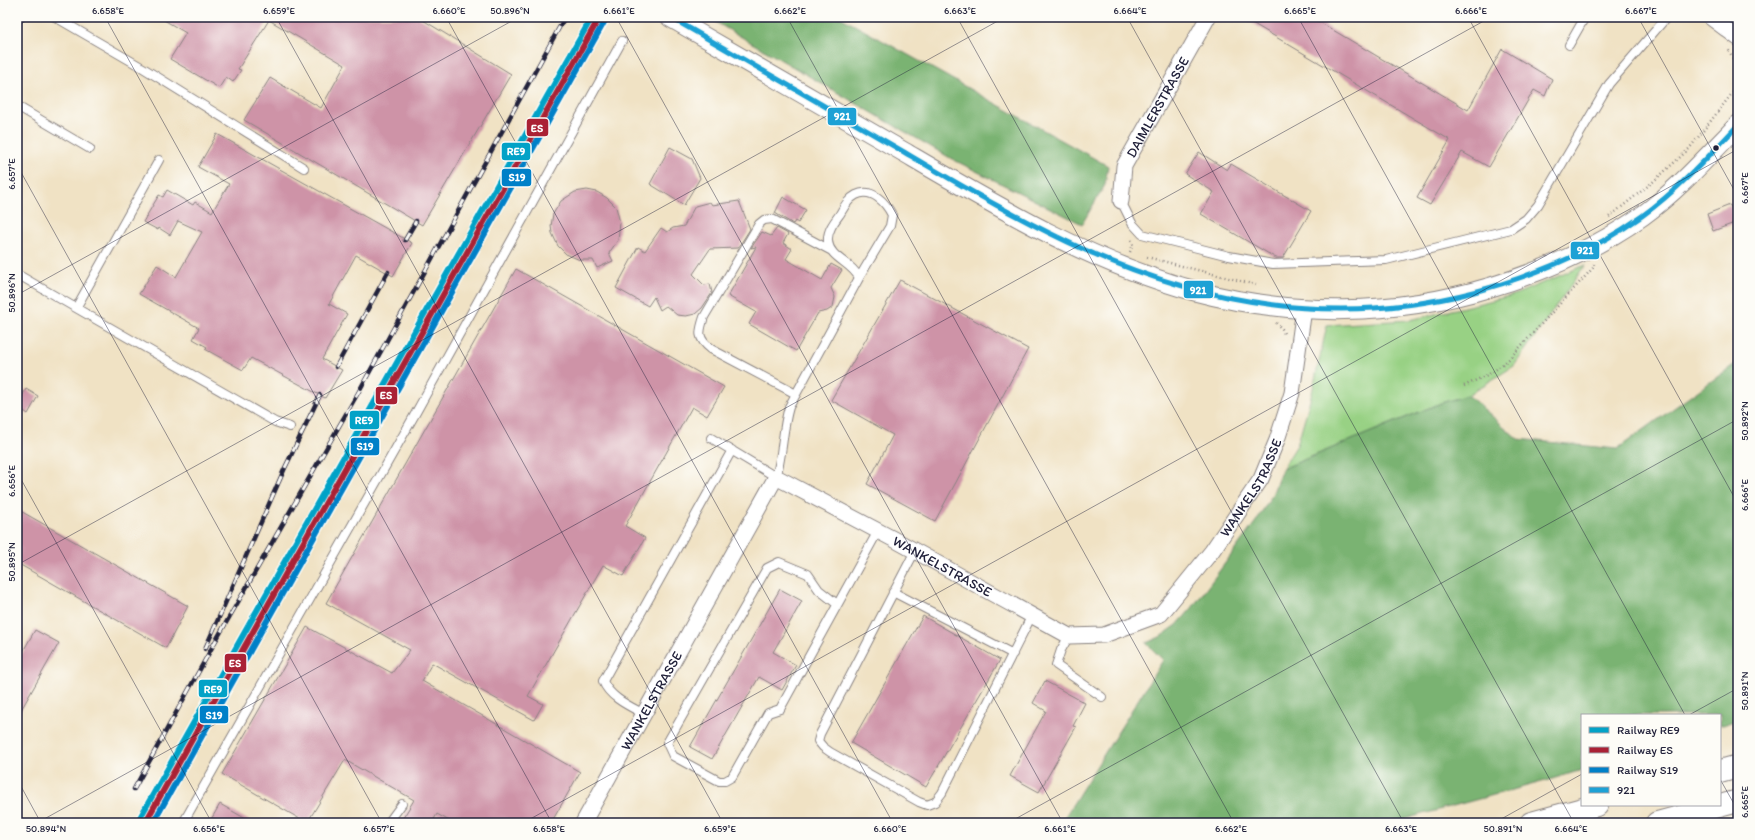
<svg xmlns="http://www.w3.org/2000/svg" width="1755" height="840" font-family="Itim,sans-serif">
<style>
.green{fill:#98d184;stroke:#5d7a60}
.forest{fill:#7ab372;stroke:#4e6a56}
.building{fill:#ce93a7}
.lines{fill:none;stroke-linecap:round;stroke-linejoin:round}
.service-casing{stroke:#898280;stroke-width:10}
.minor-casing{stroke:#898280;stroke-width:17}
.tertiary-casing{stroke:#898280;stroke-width:21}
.motorway-casing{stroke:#898280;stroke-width:24}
.path{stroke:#898280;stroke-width:2.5;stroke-dasharray:1 3;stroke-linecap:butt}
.service{stroke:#fff;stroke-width:8}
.minor{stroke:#fff;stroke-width:15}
.tertiary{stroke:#fff;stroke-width:19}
.motorway{stroke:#fff;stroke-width:22}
.rail-casing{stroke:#22223b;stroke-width:4.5}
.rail{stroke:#fdfcf7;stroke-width:3;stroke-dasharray:9;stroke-linecap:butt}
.bus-1-casing{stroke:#fdfcf7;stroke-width:8}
.bus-1{stroke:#1da1d5;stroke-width:5}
.rail-1-casing{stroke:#fdfcf7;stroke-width:9}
.rail-2-casing{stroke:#fdfcf7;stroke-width:9}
.rail-3-casing{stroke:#fdfcf7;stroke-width:9}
.rail-1{stroke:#02a2c7;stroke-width:6}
.rail-2{stroke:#aa2135;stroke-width:6}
.rail-3{stroke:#0080c8;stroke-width:6}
.ticks{fill:none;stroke:#22223b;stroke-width:1;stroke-opacity:0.45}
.bus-dot{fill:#22223b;stroke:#fdfcf7;stroke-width:1.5}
.labels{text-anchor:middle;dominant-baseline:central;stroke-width:3;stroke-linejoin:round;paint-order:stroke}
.street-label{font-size:14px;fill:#22223b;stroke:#fdfcf7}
.line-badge{stroke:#fdfcf7;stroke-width:1.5}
.badge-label{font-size:11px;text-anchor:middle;font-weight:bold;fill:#fff}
.neatline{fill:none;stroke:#22223b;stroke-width:1.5}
.ticks-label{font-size:10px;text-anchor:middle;fill:#22223b}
</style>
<rect width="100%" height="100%" fill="#fdfcf7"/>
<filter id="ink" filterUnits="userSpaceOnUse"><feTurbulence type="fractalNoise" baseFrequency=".025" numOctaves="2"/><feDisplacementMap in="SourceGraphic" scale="8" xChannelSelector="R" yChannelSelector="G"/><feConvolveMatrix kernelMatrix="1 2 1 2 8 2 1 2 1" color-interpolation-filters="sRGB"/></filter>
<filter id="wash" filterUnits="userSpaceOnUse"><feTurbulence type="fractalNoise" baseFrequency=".012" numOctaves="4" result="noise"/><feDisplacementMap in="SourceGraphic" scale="16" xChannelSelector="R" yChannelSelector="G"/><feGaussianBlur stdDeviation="0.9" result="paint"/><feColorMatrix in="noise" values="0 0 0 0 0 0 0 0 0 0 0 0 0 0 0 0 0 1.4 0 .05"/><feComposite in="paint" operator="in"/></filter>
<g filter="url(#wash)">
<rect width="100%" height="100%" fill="#f0e2c4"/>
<!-- green -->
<path class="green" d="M1585,265L1514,366L1468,395L1441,403L1282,469L1297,445L1312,393L1327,325L1410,320L1514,295Z"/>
<!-- forest -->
<path class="forest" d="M707,17H840L1108,166L1105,185L1082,224L952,159Z
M1738,362V720L1720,726V715H1582V770L1542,782L1390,823H1061L1163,660L1146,643L1160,637L1177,625L1192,608L1257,520L1272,495L1282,469L1441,403L1468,395L1518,439L1617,449Z"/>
<g id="blocks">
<!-- building -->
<path class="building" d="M159,17H418L511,74L422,225L244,120L270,78L321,108L345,65L269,20L238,69L241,70L233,82L226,77L219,88L170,59L186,33Z
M1242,17H1311L1468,110L1502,49L1552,79L1545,96L1534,90L1489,167L1462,152L1430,205L1417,198L1450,140Z
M217,134L412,243L393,276L356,255L329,304L347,314L322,359L342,370L325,398L251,358L243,370L205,349L207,347L193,339L199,328L139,294L157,265L176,277L202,232L178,221L170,235L159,228L158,230L143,222L159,195L163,197L167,190L193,205L195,202L212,212L229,184L198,167Z
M670,147L692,159L700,178L684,205L650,184Z
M1199,152L1227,170L1231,164L1311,211L1283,258H1276L1201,214L1214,192L1185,174Z
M587,190L597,192L607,198L616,207L620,223L618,240L609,253L613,261L597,268L593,260H580L566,254L558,246L552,233L551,226L553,214L561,201L575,192Z
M783,197L806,210L798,223L795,221L793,224L775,213Z
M739,201L750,229L738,248L710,249L693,274L704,285L710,284L712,293L702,308L695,314L686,316L677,315L666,306L660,310L654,297L648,306L616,288L638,247L645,251L661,228L667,232L673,228L684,226L695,206L710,202L712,205Z
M1730,205L1737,222L1713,231L1707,214Z
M777,228L788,234L783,243L792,249L786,259L822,280L831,264L842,270L831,288L835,297L833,307L827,311L818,313L796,351L749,324L756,312L728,296L756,247L751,248L762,232L771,236Z
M516,269L724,387L707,416L692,407L625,526L645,538L623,576L603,565L528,696L543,704L534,720L432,663L422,681L580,772L551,823H453L437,814L432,823H400L414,800L345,760L307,823L222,774L307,627L392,673L410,650L326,603Z
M900,280L1028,349L935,521L867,484L893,435L831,400Z
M26,389L38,396L28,414L17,406Z
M17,509L188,606L166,648L17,563Z
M780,589L802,601L773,652L796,665L782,690L759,677L712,759L690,747Z
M923,616L1000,660L926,787L851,743Z
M35,630L59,643L17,717V662Z
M1045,681L1085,703L1073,726L1076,727L1039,792L1010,776L1046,711L1033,703Z
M220,804L253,823H209Z"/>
</g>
</g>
<g filter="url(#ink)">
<use href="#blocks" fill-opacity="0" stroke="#898280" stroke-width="1"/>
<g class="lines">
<!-- service casing -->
<g class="service-casing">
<path id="service" d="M55,17L143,68L304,168
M1569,45L1585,17
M17,106L90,149
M1121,201L1132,223L1142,234L1229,256L1273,264L1386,260L1511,229L1526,219L1538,205L1609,84L1667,17
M17,274L76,308L159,160
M76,308L275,422L290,427
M796,394L711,349C697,338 699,332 704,317L759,224L764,220L772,219L830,250
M711,438L776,477C783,454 782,431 789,407L859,278C853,263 829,258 828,241C827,231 834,222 840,214C844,207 848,199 856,195C872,187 886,203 892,215L890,226L859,278
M915,551L820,734L818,741L823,747L830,752L919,802L927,805L935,802L942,793L1032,615
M893,592L1013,654
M837,604L819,590L808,574L779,562L767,568L667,743L673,756L719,781H725L732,777L768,713L780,709L878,531
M1069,636L1061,650L1056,665L1102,697
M644,714C629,706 609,697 603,681L732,450
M183,823L414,416L622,41
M388,823L402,804"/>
</g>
<!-- minor casing -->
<g class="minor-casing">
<g id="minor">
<path d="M1710,17L1738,38"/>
<path id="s1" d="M1121,201L1124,166L1208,17"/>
<path id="s2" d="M583,823L776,477L897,541L1069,636L1104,635L1161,614L1212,551L1261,479L1277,440L1292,393L1304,309"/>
</g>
</g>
<!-- tertiary casing -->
<g class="tertiary-casing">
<path id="tertiary" d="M670,17C748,62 826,107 904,152C996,206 1091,263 1195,291C1292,317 1395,316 1491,287C1544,271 1597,248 1642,216C1678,190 1707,157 1738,125"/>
</g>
<!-- motorway casing -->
<g class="motorway-casing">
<path id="motorway" d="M1720,771L1738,766
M1531,823L1597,805
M1657,823L1738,801"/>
</g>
<!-- path -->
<path class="path" d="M1609,217L1654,181L1689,149L1734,91L1737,77L1734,60L1728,49
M1130,252L1133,245L1131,239
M1147,257L1256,285
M1276,323L1282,329L1285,336
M1464,386L1493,372L1509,359L1593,268L1594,264"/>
<!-- service -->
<use href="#service" class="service"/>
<!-- minor -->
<use href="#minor" class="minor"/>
<!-- tertiary -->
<use href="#tertiary" class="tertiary"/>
<!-- motorway -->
<use href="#motorway" class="motorway"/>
<!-- rail casing -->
<g class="rail-casing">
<path id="rail" d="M405,240L416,221
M336,367L388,272
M205,649L284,470L320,395
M134,789L215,642L358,393L565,17"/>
</g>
<!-- rail -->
<use href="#rail" class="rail"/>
<!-- bus-1 casing -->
<g class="bus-1-casing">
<path id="bus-1" d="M670,17C748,62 826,107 904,152C962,186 1021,221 1083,249C1208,306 1339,327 1474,292C1533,276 1592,252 1642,216C1678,190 1708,157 1738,125"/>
</g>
<!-- bus-1 -->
<use href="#bus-1" class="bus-1"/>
<!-- rail-1 casing -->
<g class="rail-1-casing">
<path id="rail-1" d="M137,823L592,17"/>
</g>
<!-- rail-2 casing -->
<g class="rail-2-casing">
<path id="rail-2" d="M145,823L598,20"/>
</g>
<!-- rail-3 casing -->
<g class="rail-3-casing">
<path id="rail-3" d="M153,823L607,17"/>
</g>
<!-- rail-1 -->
<use href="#rail-1" class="rail-1"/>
<!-- rail-2 -->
<use href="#rail-2" class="rail-2"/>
<!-- rail-3 -->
<use href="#rail-3" class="rail-3"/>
</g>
</g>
<!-- ticks -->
<path class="ticks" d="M105,17L552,823M276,17L723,823M446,17L893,823M616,17L1063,823M787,17L1234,823M957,17L1404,823M1127,17L1574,823M1298,17L1685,715M1468,17L1738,504M1638,17L1738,197M17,26L33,17M17,165L382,823M17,295L519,17M17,472L212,823M17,565L1005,17M1689,715L1738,688M17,779L41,823M1720,779L1738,811M37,823L1491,17M523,823L1738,149M1008,823L1738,419M1494,823L1582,774"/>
<!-- markers -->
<circle class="bus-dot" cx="1716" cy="148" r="3.5"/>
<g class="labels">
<!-- street labels -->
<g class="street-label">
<text stroke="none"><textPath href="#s1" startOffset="103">DAIMLERSTRASSE</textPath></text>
<text stroke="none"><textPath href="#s2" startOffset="981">WANKELSTRASSE</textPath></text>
<text stroke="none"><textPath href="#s2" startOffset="585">WANKELSTRASSE</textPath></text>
<text stroke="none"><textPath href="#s2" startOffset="140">WANKELSTRASSE</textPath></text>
</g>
</g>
<g class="line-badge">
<rect x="827" y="107" width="30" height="19" rx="4" fill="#1da1d5"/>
<rect x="526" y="118" width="23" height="19" rx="4" fill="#aa2135"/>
<rect x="501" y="142" width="30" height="19" rx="4" fill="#02a2c7"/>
<rect x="501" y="168" width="31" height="19" rx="4" fill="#0080c8"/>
<rect x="1570" y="241" width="30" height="19" rx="4" fill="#1da1d5"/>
<rect x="1183" y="280" width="31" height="19" rx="4" fill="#1da1d5"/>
<rect x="375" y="386" width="23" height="19" rx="4" fill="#aa2135"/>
<rect x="349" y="410" width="31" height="20" rx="4" fill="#02a2c7"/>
<rect x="350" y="437" width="30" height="19" rx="4" fill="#0080c8"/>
<rect x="224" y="653" width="23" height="20" rx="4" fill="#aa2135"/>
<rect x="198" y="679" width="30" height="19" rx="4" fill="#02a2c7"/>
<rect x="199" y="705" width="30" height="19" rx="4" fill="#0080c8"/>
</g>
<g class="badge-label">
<text x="842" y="120">921</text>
<text x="537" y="132">ES</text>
<text x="516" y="155">RE9</text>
<text x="517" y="181">S19</text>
<text x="1585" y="254">921</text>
<text x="1198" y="294">921</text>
<text x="386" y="399">ES</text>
<text x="364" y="424">RE9</text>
<text x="365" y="450">S19</text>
<text x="235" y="667">ES</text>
<text x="213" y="693">RE9</text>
<text x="214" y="719">S19</text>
</g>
<!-- margin -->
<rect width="1755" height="840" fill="none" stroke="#fdfcf7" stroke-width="44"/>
<!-- legend -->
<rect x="1581" y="714" width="140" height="92" fill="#fdfcf7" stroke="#a5a5ac"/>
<rect x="1589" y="727" width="20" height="6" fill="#02a2c7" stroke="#a5a5ac"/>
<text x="1617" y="734" font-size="12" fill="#22223b">Railway RE9</text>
<rect x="1589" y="747" width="20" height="6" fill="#aa2135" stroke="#a5a5ac"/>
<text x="1617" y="754" font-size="12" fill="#22223b">Railway ES</text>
<rect x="1589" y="767" width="20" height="6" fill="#0080c8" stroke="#a5a5ac"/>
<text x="1617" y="774" font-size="12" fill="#22223b">Railway S19</text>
<rect x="1589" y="787" width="20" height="6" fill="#1da1d5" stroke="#a5a5ac"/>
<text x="1617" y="794" font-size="12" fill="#22223b">921</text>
<rect x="22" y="22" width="1711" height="796" class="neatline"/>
<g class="ticks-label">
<text x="108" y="14">6.658°E</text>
<text x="279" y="14">6.659°E</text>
<text x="449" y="14">6.660°E</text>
<text x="510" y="14">50.896°N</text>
<text x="619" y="14">6.661°E</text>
<text x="790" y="14">6.662°E</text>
<text x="960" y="14">6.663°E</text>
<text x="1130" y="14">6.664°E</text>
<text x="1300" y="14">6.665°E</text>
<text x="1471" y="14">6.666°E</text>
<text x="1641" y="14">6.667°E</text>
<text transform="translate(11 174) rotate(-90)" y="4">6.657°E</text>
<text transform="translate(1744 188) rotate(-90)" y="4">6.667°E</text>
<text transform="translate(11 293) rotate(-90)" y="4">50.896°N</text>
<text transform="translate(1744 421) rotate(-90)" y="4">50.892°N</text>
<text transform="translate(11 481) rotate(-90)" y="4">6.656°E</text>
<text transform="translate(1744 495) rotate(-90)" y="4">6.666°E</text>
<text transform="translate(11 562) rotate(-90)" y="4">50.895°N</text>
<text transform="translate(1744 691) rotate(-90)" y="4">50.891°N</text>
<text transform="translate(1744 802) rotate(-90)" y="4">6.665°E</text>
<text x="46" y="832">50.894°N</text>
<text x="209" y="832">6.656°E</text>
<text x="379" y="832">6.657°E</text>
<text x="549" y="832">6.658°E</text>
<text x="720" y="832">6.659°E</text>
<text x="890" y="832">6.660°E</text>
<text x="1060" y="832">6.661°E</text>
<text x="1231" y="832">6.662°E</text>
<text x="1401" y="832">6.663°E</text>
<text x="1503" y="832">50.891°N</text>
<text x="1571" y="832">6.664°E</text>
</g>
</svg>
